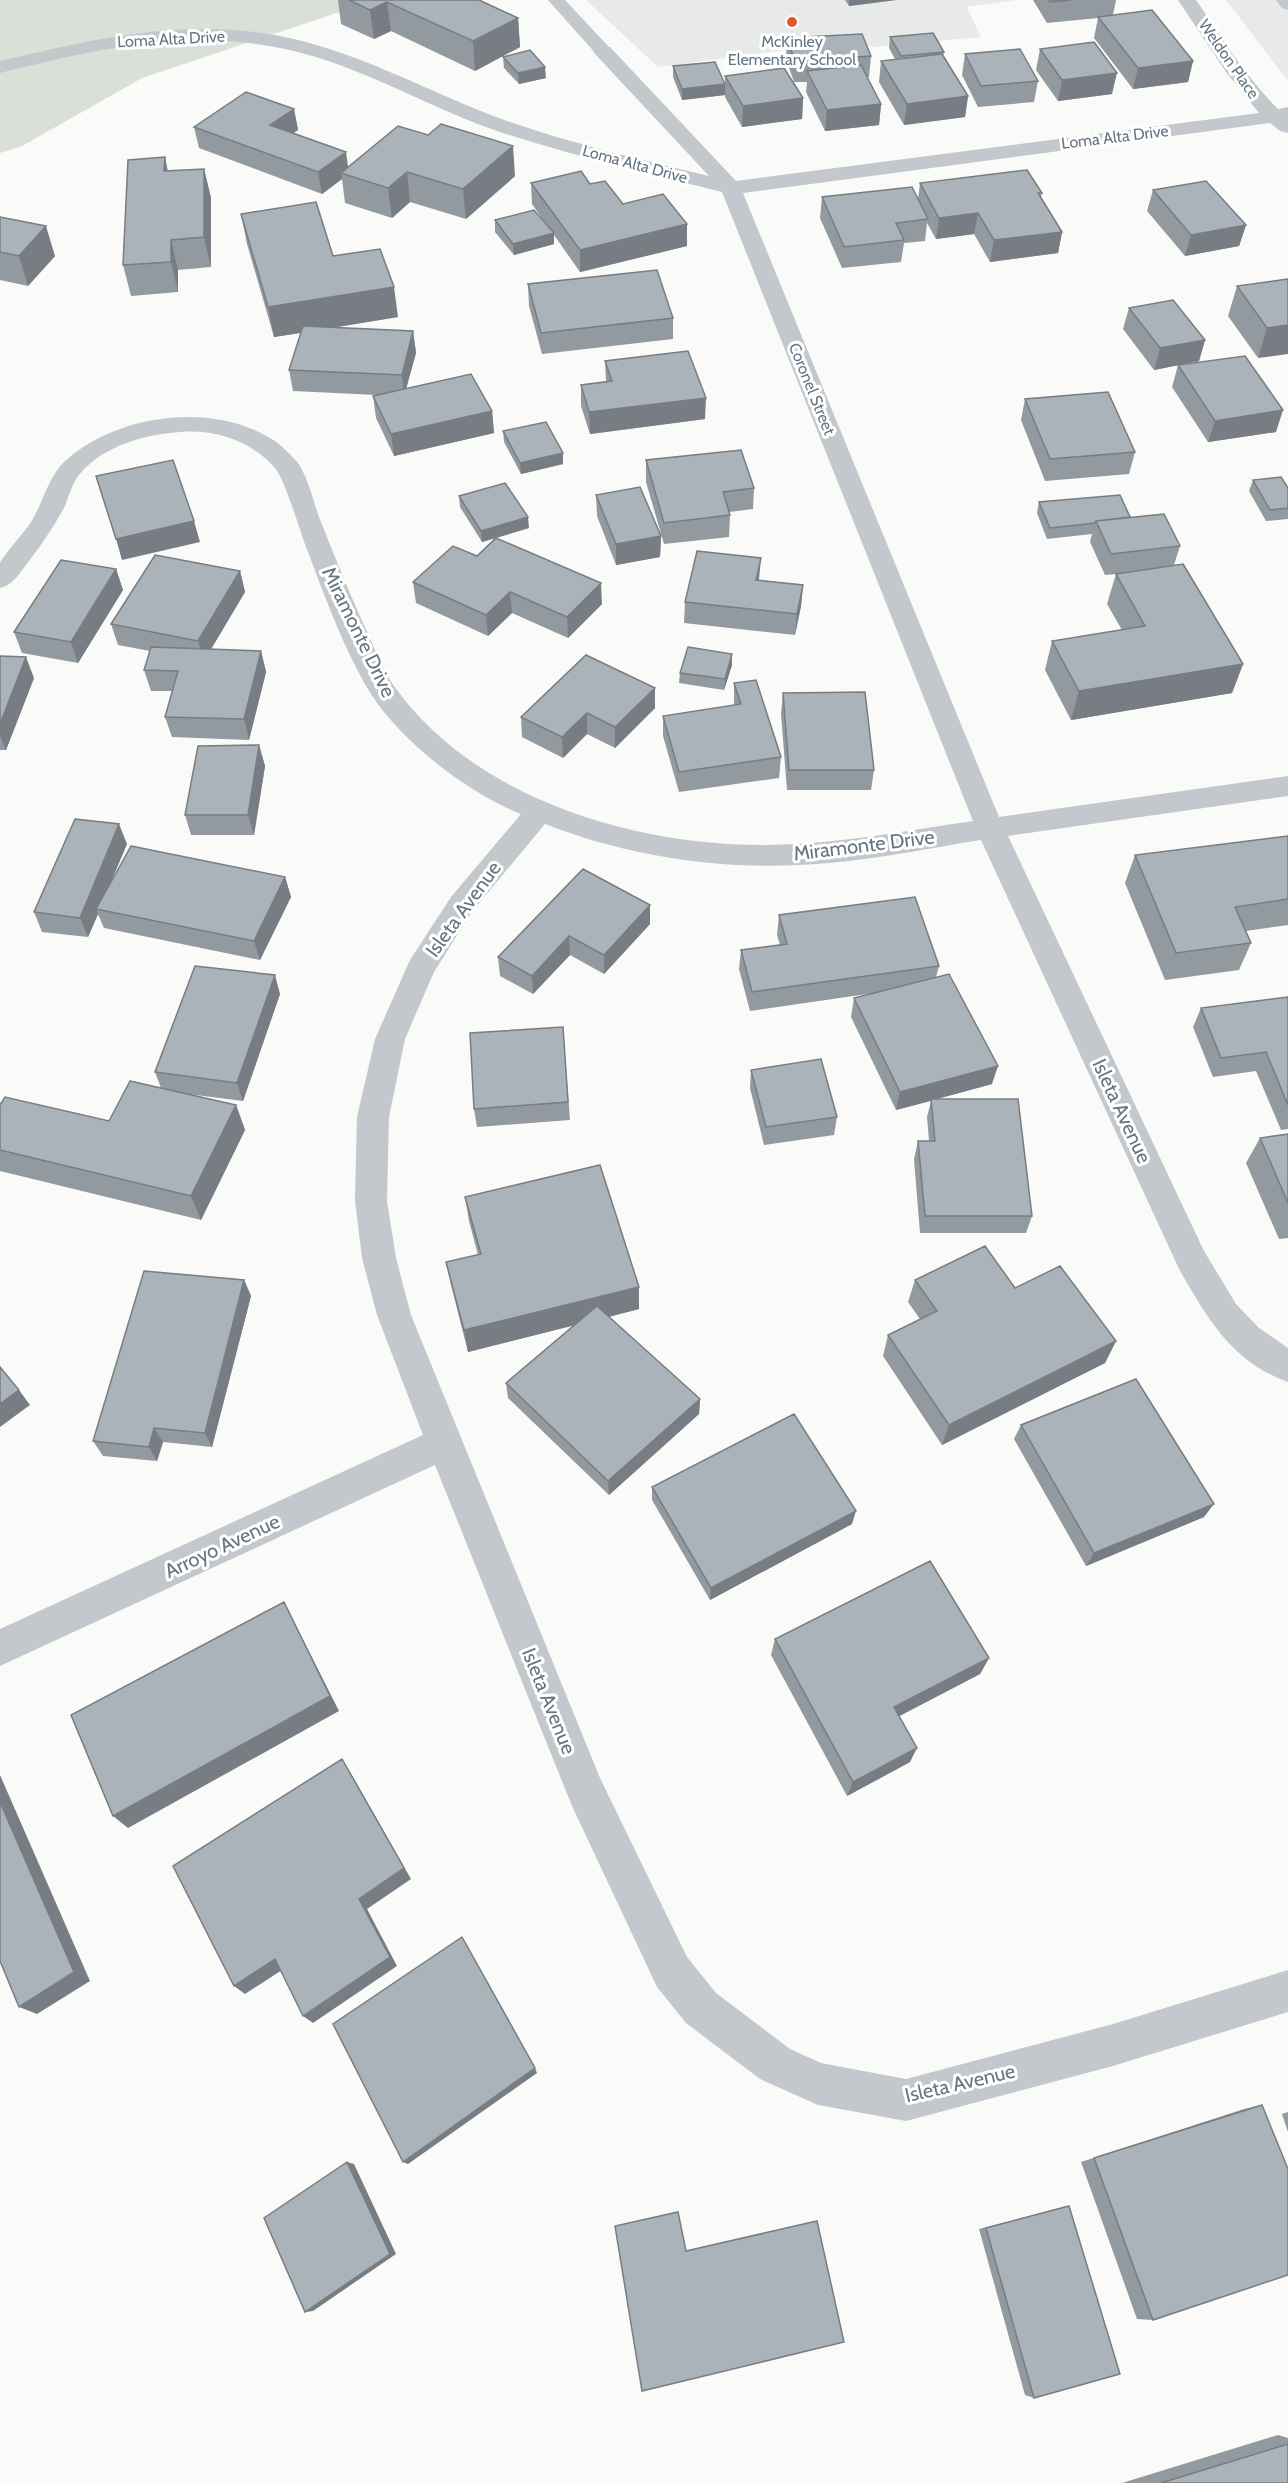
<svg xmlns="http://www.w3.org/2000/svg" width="1288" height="2483" font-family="Cabin,sans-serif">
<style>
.built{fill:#e8e9e9}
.green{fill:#dadfd7}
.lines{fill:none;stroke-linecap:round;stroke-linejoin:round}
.service{fill:#c3c8cc;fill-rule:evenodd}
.minor{fill:#c3c8cc;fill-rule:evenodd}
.wall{fill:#929a9f}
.shaded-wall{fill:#777d82}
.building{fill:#aab3b9;stroke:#777d82;stroke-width:1.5}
.poi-dot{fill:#e4572e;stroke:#fff;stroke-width:2}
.labels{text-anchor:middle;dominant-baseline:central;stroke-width:6;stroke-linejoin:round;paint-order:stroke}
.far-street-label{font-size:16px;fill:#657683;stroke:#fff}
.far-poi-label{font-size:16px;fill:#657683;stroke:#fff}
.street-label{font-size:20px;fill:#657683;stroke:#fff}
</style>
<rect width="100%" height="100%" fill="#fafaf8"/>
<!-- built -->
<path class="built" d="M586,0H1015L967,7L981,37L873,47L856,41L658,67Z
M1226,0H1288V81Z"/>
<!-- green -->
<path class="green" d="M0,0H375L142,78L22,146L0,153Z"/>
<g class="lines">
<!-- service -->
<path class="service" d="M548,0H565L609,47L611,51L609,55H597Z
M1276,0H1288V10L1282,8Z"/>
<!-- minor -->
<path class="minor" d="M1178,0H1196C1222,38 1246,77 1278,109L1288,107V133L1280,131L1270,123L743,193L999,817L1288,776V796L1008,836L1204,1251L1236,1304L1259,1328L1288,1348V1382C1232,1362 1208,1319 1180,1271L981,840C930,848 879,859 828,863C732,872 635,859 545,824L471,913L434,972L405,1039L389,1117L387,1201L396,1258L411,1315L600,1778L687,1957L716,1993L790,2049L821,2063L906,2079L1113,2024L1288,1970V2012L1113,2066L906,2121L818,2105L760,2079L686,2023L657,1987L572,1806L435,1465L0,1666V1629L423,1435L377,1315L362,1258L355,1201L357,1117L375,1039L410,960L451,897L521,814C471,795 403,743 373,697C347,657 325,597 308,552C301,535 285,479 275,468C251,441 216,429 181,432C146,434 102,446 79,475C71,485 69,497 64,508C53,528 40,547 26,565C18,575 13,585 0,588C0,581 0,569 0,563C5,553 24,533 31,522C43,503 48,477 65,461C118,413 215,401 275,441C282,446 292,456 298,463C308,478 313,500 319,517C333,552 347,588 363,623C373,643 381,668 394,686C475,800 636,846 769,845C838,844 905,831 973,821L722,192C646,173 569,155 494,130C418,103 350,59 269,46C176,30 90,51 0,73V61C90,40 175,19 269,34C354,48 427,92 507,121C573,144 641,160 709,176L596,55L593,51L596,47H610L736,181L1259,113L1226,72Z"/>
</g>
<!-- wall -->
<path class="wall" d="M338,0H479L518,18L520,47L475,71L391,31L374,39L341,24Z
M845,0H896L849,6Z
M1033,0H1116L1113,15L1193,61L1188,82L1133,89L1094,38L1098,18L1047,23Z
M890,37L944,52L943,56L968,96L965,117L904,125L879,82L881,61L895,59L889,48Z
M787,38L871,56L869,77L867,78L881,104L879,125L825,131L806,92L807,82H794L786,59Z
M1040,49L1112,94L1058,101L1036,70Z
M965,54L1038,81L1034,102L978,107L962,75Z
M503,57L546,78L519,84L504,68Z
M673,66L725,83V76L803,98L802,119L742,127L725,97V95L682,100L673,77Z
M294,109L298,130L292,133L348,167L515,176L466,219L410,202L392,218L345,203L342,179L322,194L199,148L194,127Z
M204,169L211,198V267L178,270V292L131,296L123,265L168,171Z
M531,183L590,184L623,204L687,224V246L580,272L554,235V244L514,255L495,232V220L546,224L532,204Z
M920,183L1042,193L1041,197L1062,232L1058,253L990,262L974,234L936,239L927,223L925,241L904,243L901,262L842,268L820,218L822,197L918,199Z
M1153,190L1246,225L1239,246L1185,256L1147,211Z
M241,214L333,256L398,317L332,328L413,331L416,353L406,389L492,411L494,433L394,456L376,418L373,396L377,395L293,391L289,370L301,333L274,337L247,244Z
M0,217L55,256L28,286L0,280Z
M1288,279L1258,358L1228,316L1237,286Z
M528,284L673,318V339L542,354L529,306Z
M1129,308L1205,340L1199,361L1154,370L1123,329Z
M605,361L705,419L590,434L581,406V385L606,382Z
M1178,365L1276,432L1208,442L1172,387Z
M1025,399L1135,452L1129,474L1045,481L1021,420Z
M503,431L563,453V464L521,474L504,442Z
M646,460L754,488L753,509L729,512L730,515L729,537L664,544L646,482Z
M1253,480L1288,488V519L1266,521L1249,491Z
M596,495L661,536L660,557L616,565L597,516Z
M459,496L529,528L496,538L602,604L568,638L512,613L488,636L416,603L413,582L477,556L495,538L482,542L460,507Z
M1039,502L1130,517L1180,546L1174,565L1243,664L1232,693L1071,720L1045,670L1052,641L1122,630L1107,604L1116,574L1127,573L1105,575L1090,542L1092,534L1047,539L1037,513Z
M116,569L123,590L78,663L22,653L14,632Z
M240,571L245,592L211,649L261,651L266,672L249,740L172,737L165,717L172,691H151L144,670L150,651L118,645L111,624Z
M759,580L803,585L801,606L795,635L684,623L685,602Z
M732,654V665L724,690L679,683L680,673Z
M0,656L34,678L6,750H0Z
M734,683L781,757L779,778L679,792L663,736V716L734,705Z
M783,693L874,770L871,790H787L781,714Z
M655,708L615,748L587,734L563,758L522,737L521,717Z
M259,745L265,766L254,835H191L185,815Z
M1288,836V925L1246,931L1251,943L1239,970L1165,980L1125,883L1135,855Z
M127,844L111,882L285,877L291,897L260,960L104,928L98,914L88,937L42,932L34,912Z
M583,869L650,924L604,974L570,955L533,994L500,976L498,957Z
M779,915L939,966L936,977L992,1084L937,1099L1032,1216L1026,1233H920L914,1159L918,1141H929L927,1117L931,1101L896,1110L851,1017L854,998L874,993L750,1011L739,969L741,950L780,945L777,935Z
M280,994L243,1101L188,1094L236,1105L245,1130L201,1220L0,1171V1105L109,1121L161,1088L155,1072Z
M1288,997V1129L1281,1130L1256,1071L1213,1077L1193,1027L1201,1008Z
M563,1027L570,1120L477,1127L474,1109Z
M751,1070L837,1117L834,1135L764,1145L750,1088Z
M1288,1134V1238L1279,1239L1246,1163L1260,1138Z
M465,1197L639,1287V1309L609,1317L700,1399L699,1414L609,1495L508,1398L506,1383L574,1325L468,1352L451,1285L446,1262L478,1255L469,1221Z
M244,1280L251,1296L212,1447L163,1442L157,1461L103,1456L93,1441Z
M915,1280L1116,1341L1105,1363L942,1445L883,1356L888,1335L920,1319L908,1302Z
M1021,1425L1204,1517L1086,1566L1014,1439Z
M652,1487L852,1524L710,1600L652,1500Z
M775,1639L989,1658L980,1674L899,1716L910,1762L847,1796L771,1655Z
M1262,2105L1153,2320L1137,2319L1081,2162L1244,2109Z
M1288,2112V2132L1282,2114Z
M1069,2206L1034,2398L1025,2395L979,2229L1060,2208Z
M1278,2435L1288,2438V2483H1122Z"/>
<!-- shaded-wall -->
<path class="shaded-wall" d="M849,0H896L849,6Z
M387,2L391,31L374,39L370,10Z
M518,18L520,47L475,71L473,41Z
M1193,61L1188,82L1133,89L1138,68Z
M545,67L546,78L519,84L518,73Z
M1117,73L1112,94L1058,101L1062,80Z
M725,84V95L682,100V89Z
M968,96L965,117L904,125L907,104Z
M803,98L802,119L742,127L743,106Z
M881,104L879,125L825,131L827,110Z
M294,109L298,130L274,147L270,125Z
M513,146L515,176L466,219L463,189Z
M346,152L349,174L341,173L342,179L322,194L318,172Z
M165,157L171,187L164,171Z
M204,169L211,198V267L204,237Z
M407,172L410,202L392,218L388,188Z
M978,213L974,234L936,239L939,218Z
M687,224V246L580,272V250Z
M1246,225L1239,246L1185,256L1191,235Z
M46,226L55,256L28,286L19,256Z
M1062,232L1058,253L990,262L994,240Z
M554,233V244L514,255L513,244Z
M171,240L178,270V292L171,262Z
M394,287L398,317L274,337L268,307Z
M1288,325V354L1258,358L1267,328Z
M413,331L416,353L404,396L402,375Z
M1205,340L1199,361L1154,370L1160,348Z
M706,398L705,419L590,434L589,412Z
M1283,410L1276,432L1208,442L1215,421Z
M492,411L494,433L394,456L391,434Z
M563,453V464L521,474L520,463Z
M528,517L529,528L482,542L481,531Z
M194,521L200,542L122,560L116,539Z
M661,536L660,557L616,565V544Z
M761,558L759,579L754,601L756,580Z
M116,569L123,590L78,663L71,642Z
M240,571L245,592L204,661L198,641Z
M601,583L602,604L568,638L567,617Z
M803,585L801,606L795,635L797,614Z
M510,592L512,613L488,636L486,615Z
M261,651L266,672L249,740L244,719Z
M732,654V665L724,690L725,679Z
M26,657L34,678L6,750L0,736V724Z
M1243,664L1232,693L1071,720L1079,691Z
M655,688V708L615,748V727Z
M587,713V734L563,758L562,737Z
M259,745L265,766L254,835L248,815Z
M119,824L127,844L99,909H96L98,914L88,937L80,918Z
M285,877L291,897L260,960L254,941Z
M650,905V924L604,974V955Z
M569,936L570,955L533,994L532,976Z
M275,975L280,994L243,1101L237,1083Z
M998,1066L992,1084L896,1110L900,1092Z
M236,1105L245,1130L201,1220L191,1196Z
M244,1280L251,1296L212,1447L205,1433Z
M639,1287V1309L468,1352L464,1330Z
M1116,1341L1105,1363L942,1445L949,1425Z
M19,1390L30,1405L0,1427V1404Z
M700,1399L699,1414L609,1495L608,1481Z
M154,1428L163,1442L157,1461L149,1447Z
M1214,1504L1204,1517L1086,1566L1094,1553Z
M856,1511L852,1524L710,1600L711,1588Z
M284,1602L339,1711L128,1828L113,1816Z
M989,1658L980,1674L888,1722L894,1707Z
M917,1748L910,1762L847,1796L853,1782Z
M350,1772L411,1879L367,1909L397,1966L313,2023L303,2016L359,1899Z
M0,1775L90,1981L37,2014L19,2007L0,1802Z
M275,1959L285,1968L245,1994L234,1986Z
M535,2068L537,2073L408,2164L403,2162Z
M347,2162L354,2164L396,2254L313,2311L305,2312Z"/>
<!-- building -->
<path class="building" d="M349,0H479L518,18L473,41L387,2L370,10Z
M1049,0H1071L1050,2Z
M1152,10L1193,61L1138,68L1098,17Z
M933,33L944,52L901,56L890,37Z
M862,34L871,56L795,61L787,38Z
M1094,42L1117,73L1062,80L1040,49Z
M1020,49L1038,81L981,86L965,54Z
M530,50L545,67L518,73L503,57Z
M942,54L968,96L907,104L881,61Z
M715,62L725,84L682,89L673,66Z
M861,65L881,104L827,110L807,71Z
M784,68L803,98L743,106L725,76Z
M246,92L294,109L270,125L346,152L318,172L194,127Z
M441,124L513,146L463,189L407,172L388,188L341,173L398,126L428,135Z
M165,157L164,171L204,169V237L171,240V262L123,265L128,160Z
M1027,170L1042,193H1038L1062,232L994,240L978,213L939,218L920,183Z
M581,171L590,184L605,181L623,204L663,194L687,224L580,250L531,183Z
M1206,181L1246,225L1191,235L1153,190Z
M912,187L928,219L896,223L904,240L844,247L822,197Z
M316,202L333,256L380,249L394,287L268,307L241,214Z
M534,210L554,233L513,244L495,220Z
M0,217L46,226L19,256L0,252Z
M657,270L673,318L541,333L528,284Z
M1288,279V325L1267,328L1237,286Z
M1173,300L1205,340L1160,348L1129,308Z
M303,326L413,331L402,375L289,370Z
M688,351L706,398L589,412L581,385L612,381L605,361Z
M1245,356L1283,410L1215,421L1178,365Z
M471,374L492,411L391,434L373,396Z
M1108,392L1135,452L1050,459L1025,399Z
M546,422L563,453L520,463L503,431Z
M741,450L754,488L723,492L730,515L664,523L646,460Z
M173,460L194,521L116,539L96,476Z
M1281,477L1288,488V508L1270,510L1253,480Z
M505,483L528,517L481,531L459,496Z
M640,487L661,536L616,544L596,495Z
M1120,495L1130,517L1096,521L1095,523L1050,528L1039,502Z
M1164,514L1180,546L1111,554L1096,521Z
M496,538L601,583L567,617L510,592L486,615L413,582L453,546L477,556Z
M697,551L761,558L756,580L803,585L797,614L685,602Z
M155,555L240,571L198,641L111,624Z
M61,560L116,569L71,642L14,632Z
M1183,564L1243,664L1079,691L1052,641L1145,626L1116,574Z
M151,647L261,651L244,719L165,717L178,671L144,670Z
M688,647L732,654L725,679L680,673Z
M586,655L655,688L615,727L587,713L562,737L521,717Z
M0,656L26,657L0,724Z
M756,680L781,757L679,772L663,716L741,704L734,683Z
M865,692L874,770H789L783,693Z
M259,745L248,815H185L198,746Z
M75,819L119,824L80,918L34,912Z
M1288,836V899L1235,907L1251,943L1176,953L1135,855Z
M131,846L285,877L254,941L96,909Z
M583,869L650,905L604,955L569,936L532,976L498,957Z
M915,897L939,966L752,992L741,950L787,944L779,915Z
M195,966L275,975L237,1083L155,1072Z
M949,974L998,1066L900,1092L854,998Z
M1288,997V1105L1266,1052L1221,1058L1201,1008Z
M563,1027L568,1102L474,1109L470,1033Z
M821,1059L837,1117L766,1127L751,1070Z
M130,1081L236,1105L191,1196L0,1150V1105L5,1097L109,1121Z
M931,1099H1018L1032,1216H925L918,1141H935Z
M1288,1134V1203L1260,1138Z
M600,1165L639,1287L464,1330L446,1262L481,1254L465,1197Z
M985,1246L1015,1288L1060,1266L1116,1341L949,1425L888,1335L937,1311L915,1280Z
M144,1271L244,1280L205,1433L154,1428L149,1447L93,1441Z
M597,1306L700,1399L608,1481L506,1383Z
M0,1367L19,1390L0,1404Z
M1136,1379L1214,1504L1094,1553L1021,1425Z
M794,1414L856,1511L711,1588L652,1487Z
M930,1561L989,1658L894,1707L917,1748L853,1782L775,1639Z
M284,1602L330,1696L113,1816L71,1715Z
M342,1759L404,1868L359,1899L390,1957L303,2016L275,1959L234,1986L173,1866Z
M0,1802L74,1972L19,2007L0,1961Z
M462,1937L535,2068L403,2162L333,2024Z
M1262,2105L1288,2169V2275L1153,2320L1094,2158Z
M347,2162L390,2254L305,2312L264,2218Z
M1069,2206L1120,2374L1034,2398L986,2228Z
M678,2212L686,2251L817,2221L844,2342L642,2391L615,2226Z
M1288,2444V2483H1161Z"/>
<!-- markers -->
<circle class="poi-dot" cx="792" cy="22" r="6"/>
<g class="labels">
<!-- far-street labels -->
<g class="far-street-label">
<text transform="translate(171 39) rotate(-3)">Loma Alta Drive</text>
<text transform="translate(1229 59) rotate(55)">Weldon Place</text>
<text transform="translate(1115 137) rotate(-7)">Loma Alta Drive</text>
<text transform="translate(635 164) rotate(15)">Loma Alta Drive</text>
<text transform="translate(812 389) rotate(68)">Coronel Street</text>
</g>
<!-- far-poi labels -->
<g class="far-poi-label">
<text x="792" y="41">McKinley<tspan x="792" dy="18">Elementary School</tspan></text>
</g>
<!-- street labels -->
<g class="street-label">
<text transform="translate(359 632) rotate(64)">Miramonte Drive</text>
<text transform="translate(864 845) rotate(-7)">Miramonte Drive</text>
<text transform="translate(463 909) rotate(-54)">Isleta Avenue</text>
<text transform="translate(1122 1111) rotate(65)">Isleta Avenue</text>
<text transform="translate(222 1546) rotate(-25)">Arroyo Avenue</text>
<text transform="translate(549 1701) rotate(68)">Isleta Avenue</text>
<text transform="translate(960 2083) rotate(-13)">Isleta Avenue</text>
</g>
</g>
</svg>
